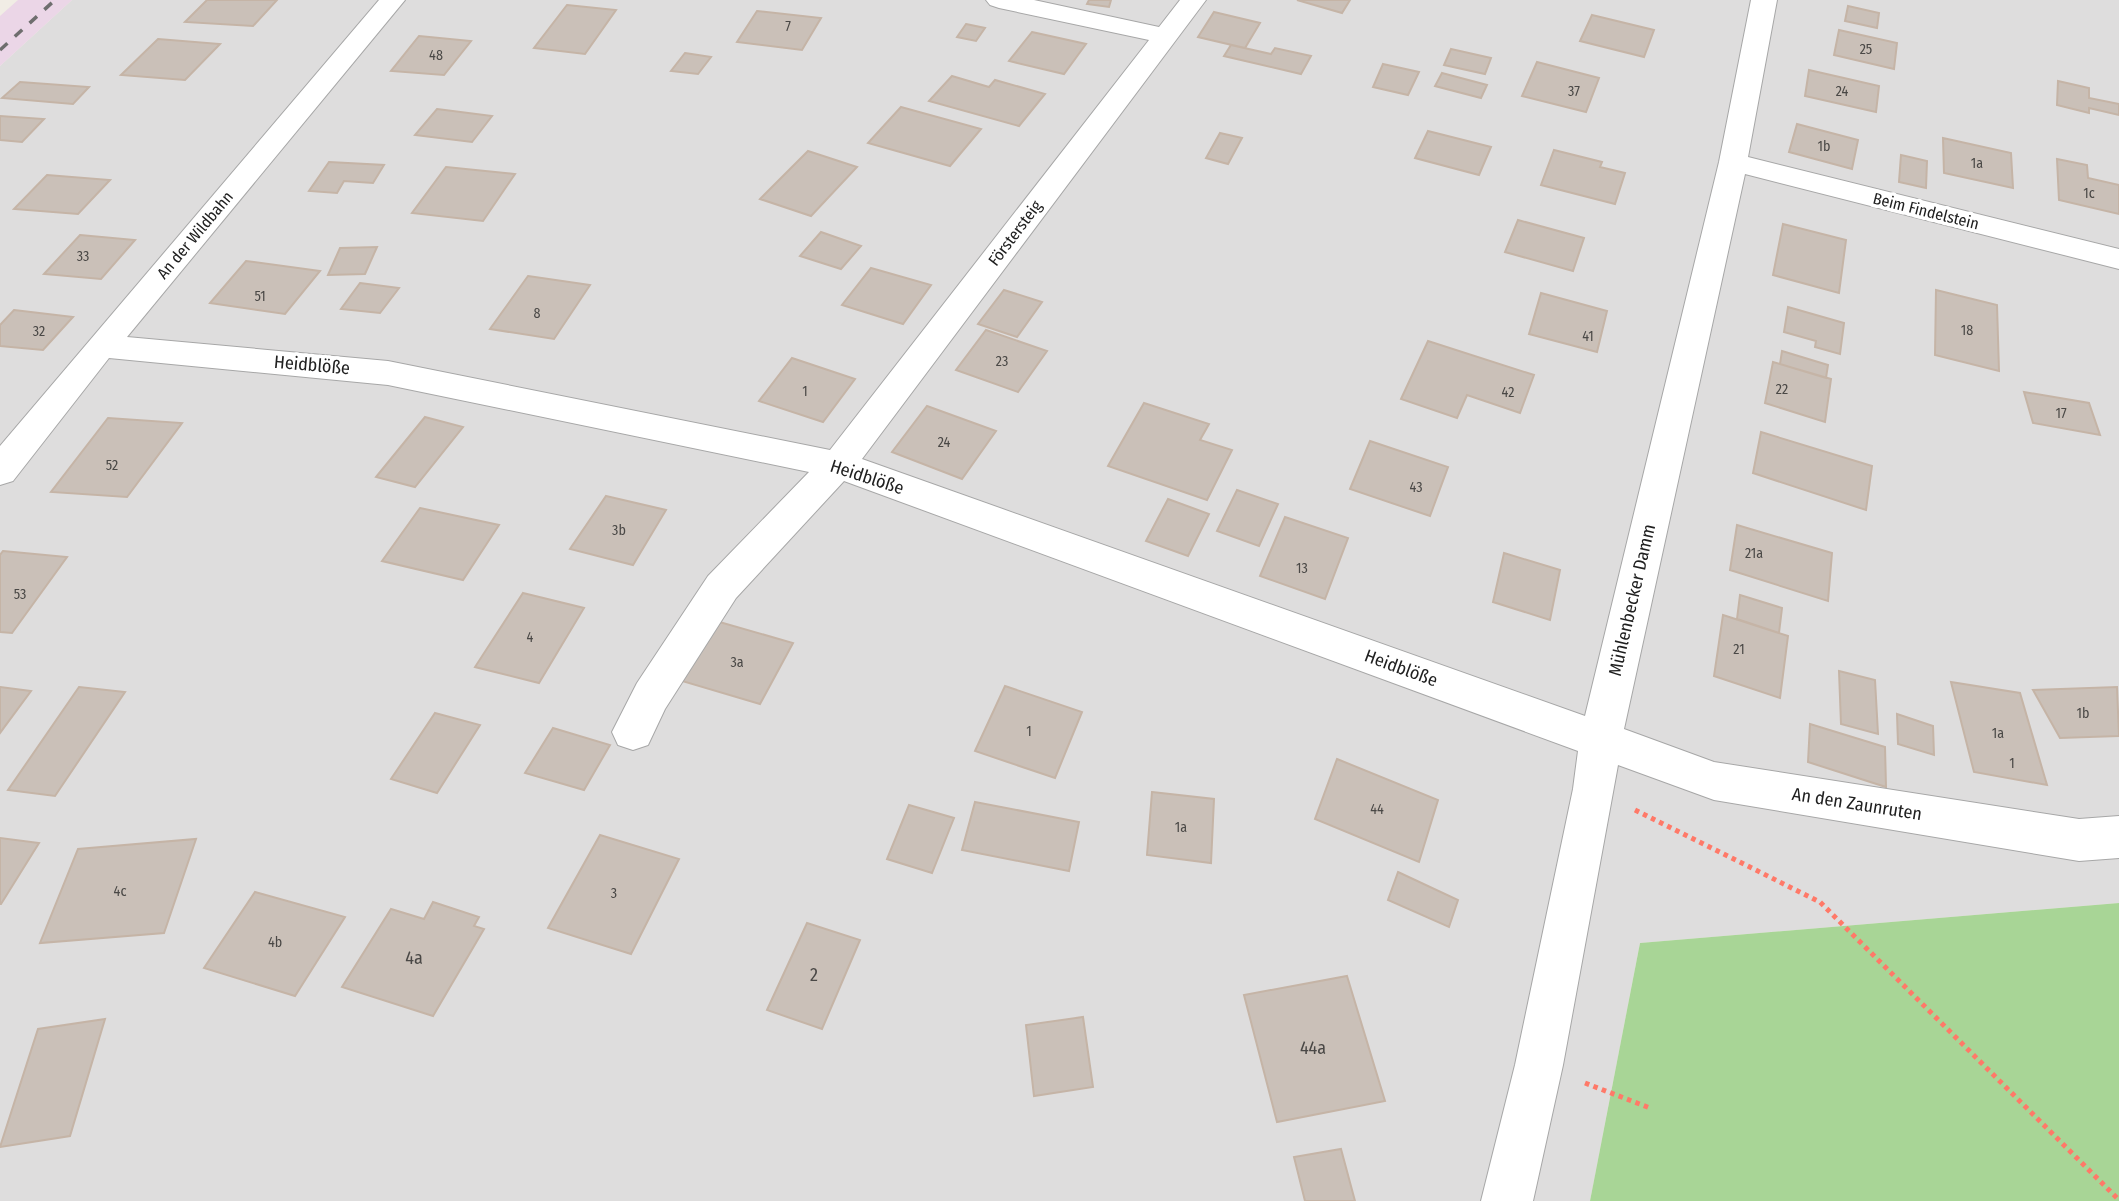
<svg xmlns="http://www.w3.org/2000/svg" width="2119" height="1201" font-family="'Fira Sans Condensed',sans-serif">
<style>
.residential{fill:#dedddd}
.industrial{fill:#ebd6e7}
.forest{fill:#a8d596}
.building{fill:#cac0b8;stroke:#c5b4a6;stroke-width:2}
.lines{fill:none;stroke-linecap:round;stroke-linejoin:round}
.minor-casing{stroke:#a7a7a7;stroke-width:2}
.path{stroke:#ff7968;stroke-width:5;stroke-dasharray:4.5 4.5;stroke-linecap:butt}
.minor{fill:#fff;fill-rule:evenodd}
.rail{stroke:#6e6e6e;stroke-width:3.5;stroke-dasharray:10 10;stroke-linecap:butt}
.labels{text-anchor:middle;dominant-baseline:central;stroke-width:7;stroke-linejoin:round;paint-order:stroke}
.number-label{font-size:14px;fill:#4a4846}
.far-street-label{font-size:16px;fill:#202020;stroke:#fff}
.street-label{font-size:18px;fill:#202020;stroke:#fff}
.near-number-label{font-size:18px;fill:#4a4846}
</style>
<rect width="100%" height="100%" fill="#f1ede5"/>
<!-- residential -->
<path class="residential" d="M72,0H2119V903L1640,943L1590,1201H0V66Z"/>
<!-- industrial -->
<path class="industrial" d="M18,0H72L0,66V16Z"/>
<!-- forest -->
<path class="forest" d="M2119,903V1201H1590L1640,943Z"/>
<!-- building -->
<path class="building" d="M207,0H277L253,26L185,22Z
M1089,0H1111L1109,7L1087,4Z
M1297,0H1350L1342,13Z
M567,5L616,10L585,54L534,48Z
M1848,6L1879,13L1877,28L1845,21Z
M757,11L821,18L802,50L737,42Z
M1214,12L1260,23L1245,48L1198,37Z
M1592,15L1654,30L1644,57L1580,41Z
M966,24L985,28L976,41L957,37Z
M1839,30L1897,43L1894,69L1834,55Z
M1032,32L1086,44L1064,74L1009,61Z
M419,36L471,41L444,75L391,71Z
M158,39L220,44L185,80L121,75Z
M1231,45L1271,54L1275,48L1311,56L1301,74L1224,56Z
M1451,49L1491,58L1485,74L1444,65Z
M685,53L711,57L698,74L671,71Z
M1537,62L1599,78L1586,112L1522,96Z
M1383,64L1419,72L1408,95L1373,87Z
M1809,70L1879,86L1876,112L1805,96Z
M1442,73L1487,85L1481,98L1435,86Z
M952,76L989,87L995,80L1045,94L1019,126L929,101Z
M2058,81L2089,88V98L2119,104V115L2089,108V113L2057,105Z
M20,82L89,87L73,104L2,98Z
M901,107L981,129L950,166L868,143Z
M437,109L492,116L472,142L415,135Z
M0,116L44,119L22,142L0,140Z
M1797,124L1858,140L1852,169L1789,152Z
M1428,131L1491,147L1479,175L1415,158Z
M1220,133L1242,138L1228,164L1206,158Z
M1943,138L2011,153L2013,188L1944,173Z
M1554,150L1602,162L1600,167L1625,173L1615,204L1541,185Z
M808,151L857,167L811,216L760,199Z
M1901,155L1927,161L1926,188L1899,182Z
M2057,159L2087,165L2088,178L2119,185V214L2059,200Z
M329,162L384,165L373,183L344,181L337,193L309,191Z
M446,167L515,174L483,221L412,213Z
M47,175L110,180L78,214L14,209Z
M1518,220L1584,238L1573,271L1505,252Z
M1783,224L1846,240L1839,293L1773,275Z
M821,232L861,246L841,269L800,256Z
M80,235L135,240L101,279L44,274Z
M377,247L365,274L328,275L340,248Z
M246,261L320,271L285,314L210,303Z
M871,268L931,285L903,324L842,305Z
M528,276L590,285L554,339L490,329Z
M360,283L399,288L380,313L341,309Z
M1004,290L1042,302L1017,337L978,324Z
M1936,290L1997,305L1999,371L1935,355Z
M1541,293L1607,311L1597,352L1529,334Z
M1788,307L1844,323L1840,354L1815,347L1816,341L1784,332Z
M14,310L73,317L43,350L0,346V325Z
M986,330L1047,351L1018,392L956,370Z
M1428,341L1534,375L1520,413L1467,395L1457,418L1401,399Z
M1782,351L1828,365L1826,378L1780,364Z
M792,358L855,379L823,422L759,401Z
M1773,362L1831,379L1825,422L1765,403Z
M2024,392L2089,403L2100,435L2033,423Z
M1144,403L1209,424L1200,440L1232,450L1207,500L1108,466Z
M927,406L996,431L962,479L892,452Z
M425,417L463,427L415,487L376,477Z
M108,418L182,423L127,497L51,492Z
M1761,432L1872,466L1866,510L1753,473Z
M1370,441L1448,467L1430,516L1350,489Z
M1237,490L1278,504L1259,546L1217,531Z
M606,496L666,510L633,565L570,549Z
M1168,499L1209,514L1188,556L1146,541Z
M420,508L499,525L463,580L382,561Z
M1285,517L1348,538L1325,599L1260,576Z
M1737,525L1832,553L1828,601L1730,570Z
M3,551L67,557L12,633L0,632V555Z
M1504,553L1560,570L1550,620L1493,602Z
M523,593L584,608L539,683L475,667Z
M1740,595L1782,608L1779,633L1737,619Z
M1723,615L1788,636L1780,698L1714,676Z
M716,621L793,643L760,704L682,681Z
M1839,671L1875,680L1878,734L1841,724Z
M1951,682L2020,693L2047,785L1974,772Z
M1005,686L1082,712L1055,778L975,751Z
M0,687L31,691L0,733Z
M79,687L125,692L55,796L8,790Z
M2117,687L2119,736L2060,738L2033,690Z
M435,713L480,725L437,793L391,779Z
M1897,714L1933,726L1934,755L1898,744Z
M1810,724L1885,747L1886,787L1808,762Z
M553,728L610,745L584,790L525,773Z
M1337,759L1438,800L1419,862L1315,819Z
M1152,792L1214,799L1211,863L1147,855Z
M975,802L1079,822L1069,871L962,850Z
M909,805L954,818L932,873L887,859Z
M600,835L679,859L631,954L548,928Z
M0,838L39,843L1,904H0Z
M196,839L164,933L40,943L78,849Z
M1398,872L1458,900L1449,927L1388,900Z
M255,892L345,917L295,996L204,968Z
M433,902L479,917L474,926L484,929L433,1016L342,987L391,909L424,919Z
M807,923L860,940L822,1029L767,1010Z
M1347,976L1385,1101L1277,1122L1244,995Z
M1083,1017L1093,1087L1034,1096L1026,1025Z
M105,1019L70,1136L0,1147L38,1029Z
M1341,1149L1355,1201H1305L1294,1157Z"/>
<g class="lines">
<!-- minor casing -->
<g class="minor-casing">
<path id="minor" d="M379,0H405L127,337L388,361L830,450L1149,40L999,8L990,5L986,0H1034L1159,27L1180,0H1206L862,459L1585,716L1719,162L1751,0H1777L1748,157L2119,249V269L1745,174L1624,729L1714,762L2079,819L2119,816V858L2079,861L1714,800L1618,765L1563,1065L1533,1201H1481L1515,1065L1573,789L1578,751L844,481L736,598L665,709L648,745L633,750L618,745L612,732L637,683L708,576L809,472L388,385L109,358L13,481L0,485V446Z"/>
</g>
<!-- path -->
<path class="path" d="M1635,810L1820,902L2119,1200
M1585,1083L1650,1108"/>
<!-- minor -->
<use href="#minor" class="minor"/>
<!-- rail -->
<path class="rail" d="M0,50L55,0"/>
</g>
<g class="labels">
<!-- number labels -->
<g class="number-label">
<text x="788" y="26">7</text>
<text x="1866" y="49">25</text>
<text x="436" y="55">48</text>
<text x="1574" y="91">37</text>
<text x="1842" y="91">24</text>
<text x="1824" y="146">1b</text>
<text x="1977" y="163">1a</text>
<text x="2089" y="193">1c</text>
<text x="83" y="256">33</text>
<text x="260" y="296">51</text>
<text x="537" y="313">8</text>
<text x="1967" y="330">18</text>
<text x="39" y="331">32</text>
<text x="1588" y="336">41</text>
<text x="1002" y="361">23</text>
<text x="1782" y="389">22</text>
<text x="805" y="391">1</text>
<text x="1508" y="392">42</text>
<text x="2061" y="413">17</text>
<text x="944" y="442">24</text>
<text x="112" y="465">52</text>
<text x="1416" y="487">43</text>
<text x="619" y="530">3b</text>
<text x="1754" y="553">21a</text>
<text x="1302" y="568">13</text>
<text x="20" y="594">53</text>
<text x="530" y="637">4</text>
<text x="1739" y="649">21</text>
<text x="737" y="662">3a</text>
<text x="2083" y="713">1b</text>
<text x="1029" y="731">1</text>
<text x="1998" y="733">1a</text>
<text x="2012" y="763">1</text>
<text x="1377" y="809">44</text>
<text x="1181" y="827">1a</text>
<text x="120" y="891">4c</text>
<text x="614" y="893">3</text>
<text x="275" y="942">4b</text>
</g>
<!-- far-street labels -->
<g class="far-street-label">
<text transform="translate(1926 211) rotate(14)">Beim Findelstein</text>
<text transform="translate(1015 233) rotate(-53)">Förstersteig</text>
<text transform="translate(195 235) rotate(-50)">An der Wildbahn</text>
</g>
<!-- street labels -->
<g class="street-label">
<text transform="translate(312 365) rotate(5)">Heidblöße</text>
<text transform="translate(867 477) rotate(18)">Heidblöße</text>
<text transform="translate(1632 600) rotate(-77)">Mühlenbecker Damm</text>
<text transform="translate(1401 668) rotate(20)">Heidblöße</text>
<text transform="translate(1857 804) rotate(9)">An den Zaunruten</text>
</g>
<!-- near-number labels -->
<g class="near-number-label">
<text x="414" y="958">4a</text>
<text x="814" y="975">2</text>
<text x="1313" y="1048">44a</text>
</g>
</g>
</svg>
